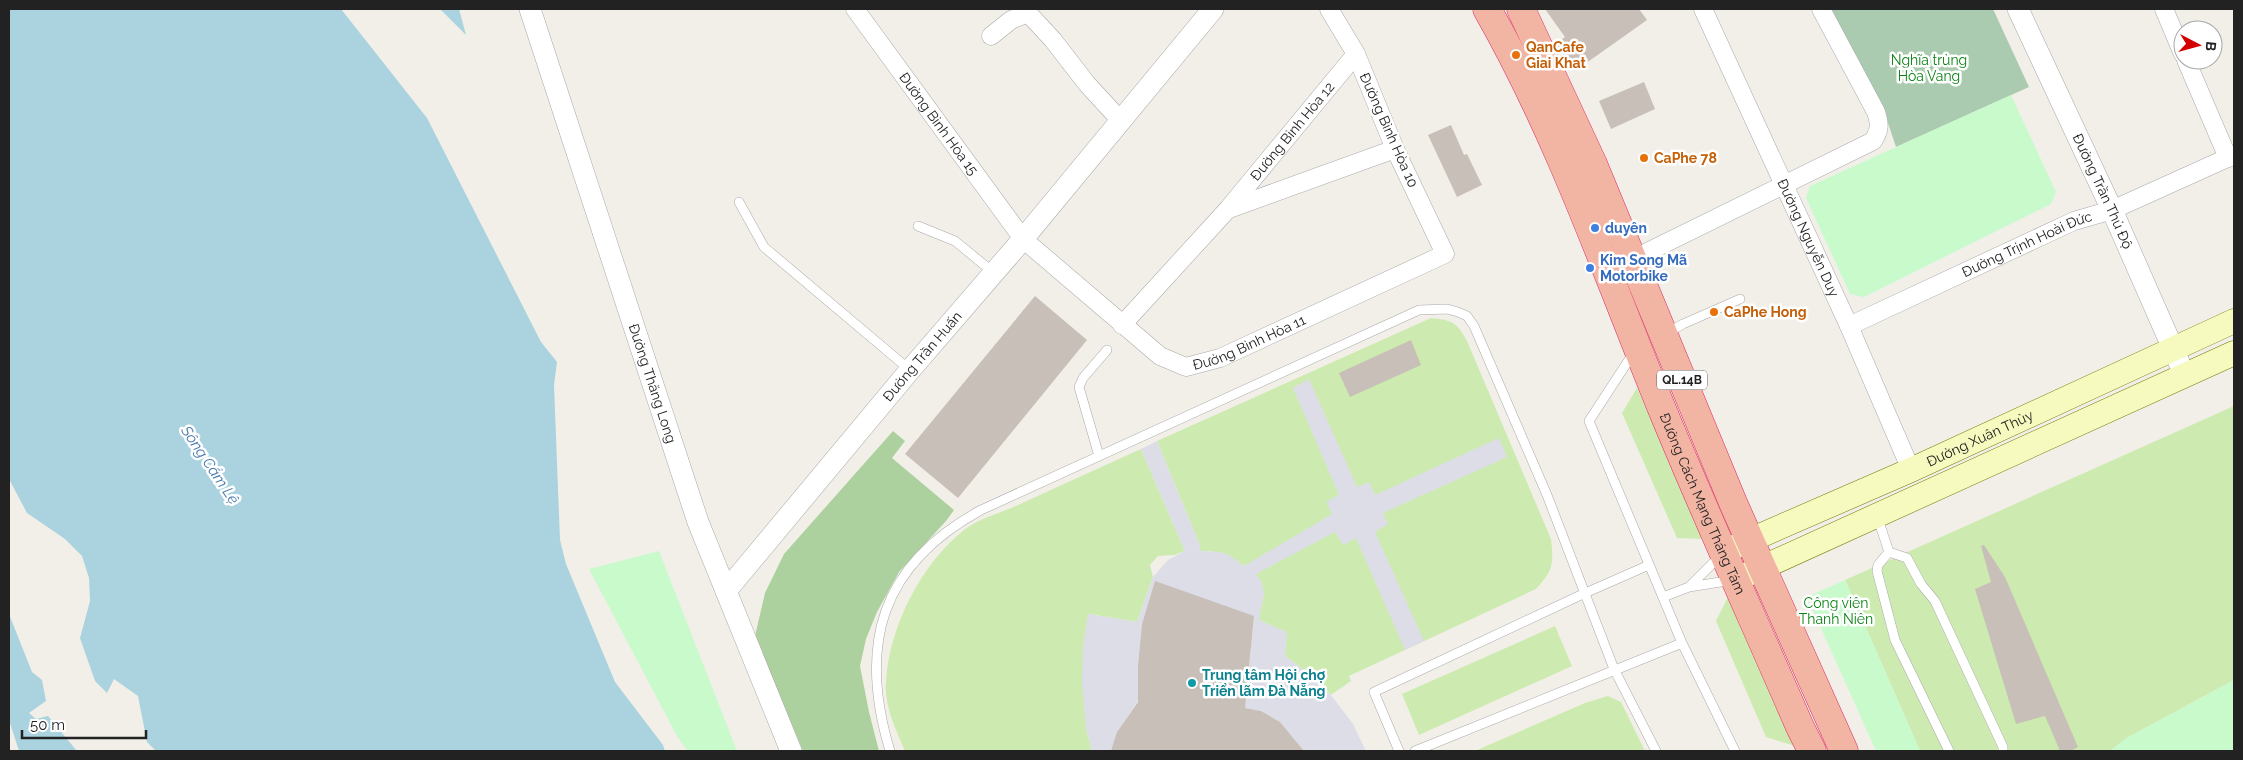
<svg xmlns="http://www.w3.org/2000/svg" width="2243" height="760" font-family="Raleway,sans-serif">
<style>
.grass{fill:#cdebb0}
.forest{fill:#add19e}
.cemetery{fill:#aacbaf}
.park{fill:#c8facc}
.plaza{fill:#dddde8}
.water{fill:#aad3df}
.building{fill:#c7bfb8}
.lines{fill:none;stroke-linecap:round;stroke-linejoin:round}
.service-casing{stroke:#a9a9a9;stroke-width:10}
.minor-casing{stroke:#a9a9a9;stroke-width:19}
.tertiary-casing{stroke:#a9a9a9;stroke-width:22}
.secondary-casing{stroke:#707d05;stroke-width:25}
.trunk-casing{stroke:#dc2a67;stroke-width:29}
.service{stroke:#fff;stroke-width:9}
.minor{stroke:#fff;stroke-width:18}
.tertiary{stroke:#fff;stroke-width:21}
.secondary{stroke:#f7fabf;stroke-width:24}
.trunk{stroke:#f2b4a3;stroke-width:28}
.food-dot{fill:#e8710a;stroke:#fff;stroke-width:2}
.shop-dot{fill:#3f7fe0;stroke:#fff;stroke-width:2}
.culture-dot{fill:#0f9aa8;stroke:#fff;stroke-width:2}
.labels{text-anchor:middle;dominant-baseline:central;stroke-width:5;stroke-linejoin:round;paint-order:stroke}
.shield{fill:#fff;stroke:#646464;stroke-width:1}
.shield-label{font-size:12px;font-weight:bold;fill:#222}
.food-label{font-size:14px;font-weight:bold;fill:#c56008;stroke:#fff;text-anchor:start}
.park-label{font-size:14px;fill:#0c8416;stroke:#fff}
.street-label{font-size:14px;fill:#222;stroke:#fff}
.shop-label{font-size:14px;font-weight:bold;fill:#366cbe;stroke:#fff;text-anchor:start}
.culture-label{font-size:14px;font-weight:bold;fill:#0d838f;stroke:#fff;text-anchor:start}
.water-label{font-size:15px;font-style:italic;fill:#4a7aab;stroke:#fff}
</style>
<rect width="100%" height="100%" fill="#f2efe9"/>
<!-- grass -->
<path class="grass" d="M1431,318C1452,320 1457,322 1467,341L1551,539C1554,564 1553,571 1536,589L1349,676L1351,681L1331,695L1311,675L1285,656L1286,632L1259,620L1247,564L1244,566C1229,555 1219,550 1200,551V546L1157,441Z
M1637,388L1704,539L1677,538L1622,413Z
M2234,406V680L2125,739L2110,751H1920L1845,580Z
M1141,449L1185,551L1175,555L1158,556L1150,565L1153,577L1137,622L1089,614L1086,728L1092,751H905C896,730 884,706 886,682C889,627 921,564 964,530C978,519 1000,513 1016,506C1057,487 1099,468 1141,449Z
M1728,597L1798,747L1766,737L1716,621Z
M1555,626L1572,666L1419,735L1402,694Z
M1608,696L1621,702L1645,751H1475L1585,703Z"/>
<!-- forest -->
<path class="forest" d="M893,431L905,441L892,458L954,510L946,521L899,572L877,612L866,639L860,666L869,712L879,751H803L755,636L765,593L784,554Z"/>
<!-- cemetery -->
<path class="cemetery" d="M1831,9H1993L2029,87L1896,147L1883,108Z"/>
<!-- park -->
<path class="park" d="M2011,95L2056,192L2051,204L1864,297L1850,294L1806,198L1810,186Z
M659,551L737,751H688L678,738L589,569Z
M1845,580L1920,751H1876L1807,597Z
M2234,680V751H2110L2125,739Z"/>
<!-- plaza -->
<path class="plaza" d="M1309,379L1357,487L1369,482L1375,495L1499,438L1507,457L1383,513L1388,524L1375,532L1424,641L1405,650L1356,538L1343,545L1335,532L1256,574L1262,583L1264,594L1259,620L1287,632L1285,656L1311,675L1331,695L1353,724L1366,751H1304L1280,722L1261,711L1245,708L1254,617L1155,582L1142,624L1138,665V701L1117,732L1113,751H1092L1086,728L1082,683L1083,646L1088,614L1137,622L1153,577L1168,560L1185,551L1141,449L1157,441L1200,546V551L1220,552L1229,555L1244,566L1332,514L1326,502L1339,495L1293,388Z"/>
<!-- water -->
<path class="water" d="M9,9H341L427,118L541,342L557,362L554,385L560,540L566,564L615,682L663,745L665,751H156L147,742L138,696L114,679L107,693L95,681L80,638L90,601L89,578L82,556L65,539L27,513L9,479Z
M440,9H459L466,35Z
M9,614L32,672L42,680L46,701L29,713L36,719L48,716L77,751H19L9,720Z"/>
<!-- building -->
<path class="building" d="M1545,9H1639L1647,20L1575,71L1556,44L1565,37Z
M1644,82L1655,109L1611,129L1599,101Z
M1451,125L1464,155L1467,154L1482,185L1457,197L1428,135Z
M1035,296L1087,340L958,498L905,454Z
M1411,340L1421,365L1350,397L1339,373Z
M1984,545L2005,577L2078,747L2070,751H2060L2045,716L2016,724L1975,589L1991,582L1981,546Z
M1155,581L1254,616L1245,708L1261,711L1280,722L1304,751H1111L1117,732L1138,702V665L1142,624Z"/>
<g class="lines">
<!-- service casing -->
<g class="service-casing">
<path id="service" d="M739,202L764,247L910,370
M918,226L955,241L994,273
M1665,334L1683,324L1740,299
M1634,352L1589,421L1682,643L1735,751
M1099,456L1079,387L1083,378L1107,350
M1877,516L1889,552
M1889,552L1907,558L1921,584L1935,601L2003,747V751
M1889,552L1878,565L1877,571L1895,640L1949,751
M1689,587L1720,556
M1663,597L1689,587L1733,580
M890,751C858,645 880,565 981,510L1419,310L1447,309L1458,312L1467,316L1474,326L1547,495L1614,669L1656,751
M1399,751L1374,692L1583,594L1649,565
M1415,751L1682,643"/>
</g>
<!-- minor casing -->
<g class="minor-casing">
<g id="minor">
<path id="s1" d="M855,9L1023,239L1160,356L1186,367L1220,358L1445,254L1395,149L1356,54L1329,9"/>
<path id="s2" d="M1703,9L1849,326L1911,470"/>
<path d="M2164,9L2183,54"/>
<path d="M991,36L1011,20L1028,13L1053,40L1087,84L1121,121"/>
<path d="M2186,60L2228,158"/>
<path d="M1229,209L1395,149"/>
<path d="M1631,260L1873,141C1880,130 1880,124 1876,112L1821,9"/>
<path id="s3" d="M1122,325L1228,209L1356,54"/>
<path id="s4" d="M1849,326L2074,221L2112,210L2234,155"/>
</g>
</g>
<!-- tertiary casing -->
<g class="tertiary-casing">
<g id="tertiary">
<path id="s5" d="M530,9L698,522L791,751"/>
<path id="s6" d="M2018,9L2112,210L2185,376"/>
<path id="s7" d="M726,591L910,370L1023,239L1213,9"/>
</g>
</g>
<!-- secondary casing -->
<g class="secondary-casing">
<g id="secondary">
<path id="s8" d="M1732,548L1911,470L2234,321"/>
<path d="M1735,580L2234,353"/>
</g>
</g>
<!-- trunk casing -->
<g class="trunk-casing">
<g id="trunk">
<path id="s9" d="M1487,9C1555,128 1602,260 1653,387C1699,501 1751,614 1800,727L1812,751"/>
<path d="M1521,9L1593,164L1734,505L1844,751"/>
</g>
</g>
<!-- service -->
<use href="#service" class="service"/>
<!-- minor -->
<use href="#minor" class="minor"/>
<!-- tertiary -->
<use href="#tertiary" class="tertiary"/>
<!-- secondary -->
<use href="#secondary" class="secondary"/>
<!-- trunk -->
<use href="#trunk" class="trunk"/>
</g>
<!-- markers -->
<g class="food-dot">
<circle cx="1516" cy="55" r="5"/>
<circle cx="1644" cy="158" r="5"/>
<circle cx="1714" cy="312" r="5"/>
</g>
<g class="shop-dot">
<circle cx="1595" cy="228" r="5"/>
<circle cx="1590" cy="268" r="5"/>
</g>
<circle class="culture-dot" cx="1192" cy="683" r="5"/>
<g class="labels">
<!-- shield labels -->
<rect class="shield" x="1657" y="370.5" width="50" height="19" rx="4"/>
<g class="shield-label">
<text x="1682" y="380">QL.14B</text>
</g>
<!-- food labels -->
<g class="food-label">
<text x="1526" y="47">QanCafe<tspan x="1526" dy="16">Giai Khat</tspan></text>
<text x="1654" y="158">CaPhe 78</text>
<text x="1724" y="312">CaPhe Hong</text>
</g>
<!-- park labels -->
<g class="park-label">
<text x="1929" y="60">Nghĩa trủng<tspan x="1929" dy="16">Hòa Vang</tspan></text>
<text x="1836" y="603">Công viên<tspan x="1836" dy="16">Thanh Niên</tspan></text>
</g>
<!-- street labels -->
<g class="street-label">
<text stroke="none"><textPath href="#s1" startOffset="142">Đường Bình Hòa 15</textPath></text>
<text transform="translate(1389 130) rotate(66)">Đường Bình Hòa 10</text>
<text stroke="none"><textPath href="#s3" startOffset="258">Đường Bình Hòa 12</textPath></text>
<text stroke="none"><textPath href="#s6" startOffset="201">Đường Trần Thủ Độ</textPath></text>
<text stroke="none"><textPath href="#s2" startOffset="252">Đường Nguyễn Duy</textPath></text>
<text stroke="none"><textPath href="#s4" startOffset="196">Đường Trịnh Hoài Đức</textPath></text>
<text stroke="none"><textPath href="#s1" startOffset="561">Đường Bình Hòa 11</textPath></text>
<text stroke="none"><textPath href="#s7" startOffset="306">Đường Trần Huấn</textPath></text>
<text stroke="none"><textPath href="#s5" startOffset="394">Đường Thăng Long</textPath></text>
<text stroke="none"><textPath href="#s8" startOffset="271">Đường Xuân Thủy</textPath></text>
<text stroke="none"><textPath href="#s9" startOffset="540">Đường Cách Mạng Tháng Tám</textPath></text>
</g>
<!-- shop labels -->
<g class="shop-label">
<text x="1605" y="228">duyên</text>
<text x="1600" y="260">Kim Song Mã<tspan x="1600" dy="16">Motorbike</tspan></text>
</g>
<!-- culture labels -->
<g class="culture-label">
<text x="1202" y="675">Trung tâm Hội chợ<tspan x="1202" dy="16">Triển lãm Đà Nẵng</tspan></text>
</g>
<!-- water labels -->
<g class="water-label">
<text transform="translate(210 465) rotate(56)">Sông Cẩm Lệ</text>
</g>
</g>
<!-- border -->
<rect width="2243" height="760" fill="none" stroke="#222222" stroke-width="20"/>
<!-- north arrow -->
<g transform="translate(2198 45) rotate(96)"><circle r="24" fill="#ffffff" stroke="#a7a7a7"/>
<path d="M0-4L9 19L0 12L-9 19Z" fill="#d40000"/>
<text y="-8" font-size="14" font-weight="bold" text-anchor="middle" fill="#222222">B</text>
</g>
<!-- scale -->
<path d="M22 730v8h124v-8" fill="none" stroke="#222222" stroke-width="2.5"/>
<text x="30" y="730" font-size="15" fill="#222222" stroke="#ffffff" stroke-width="4" paint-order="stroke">50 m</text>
</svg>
